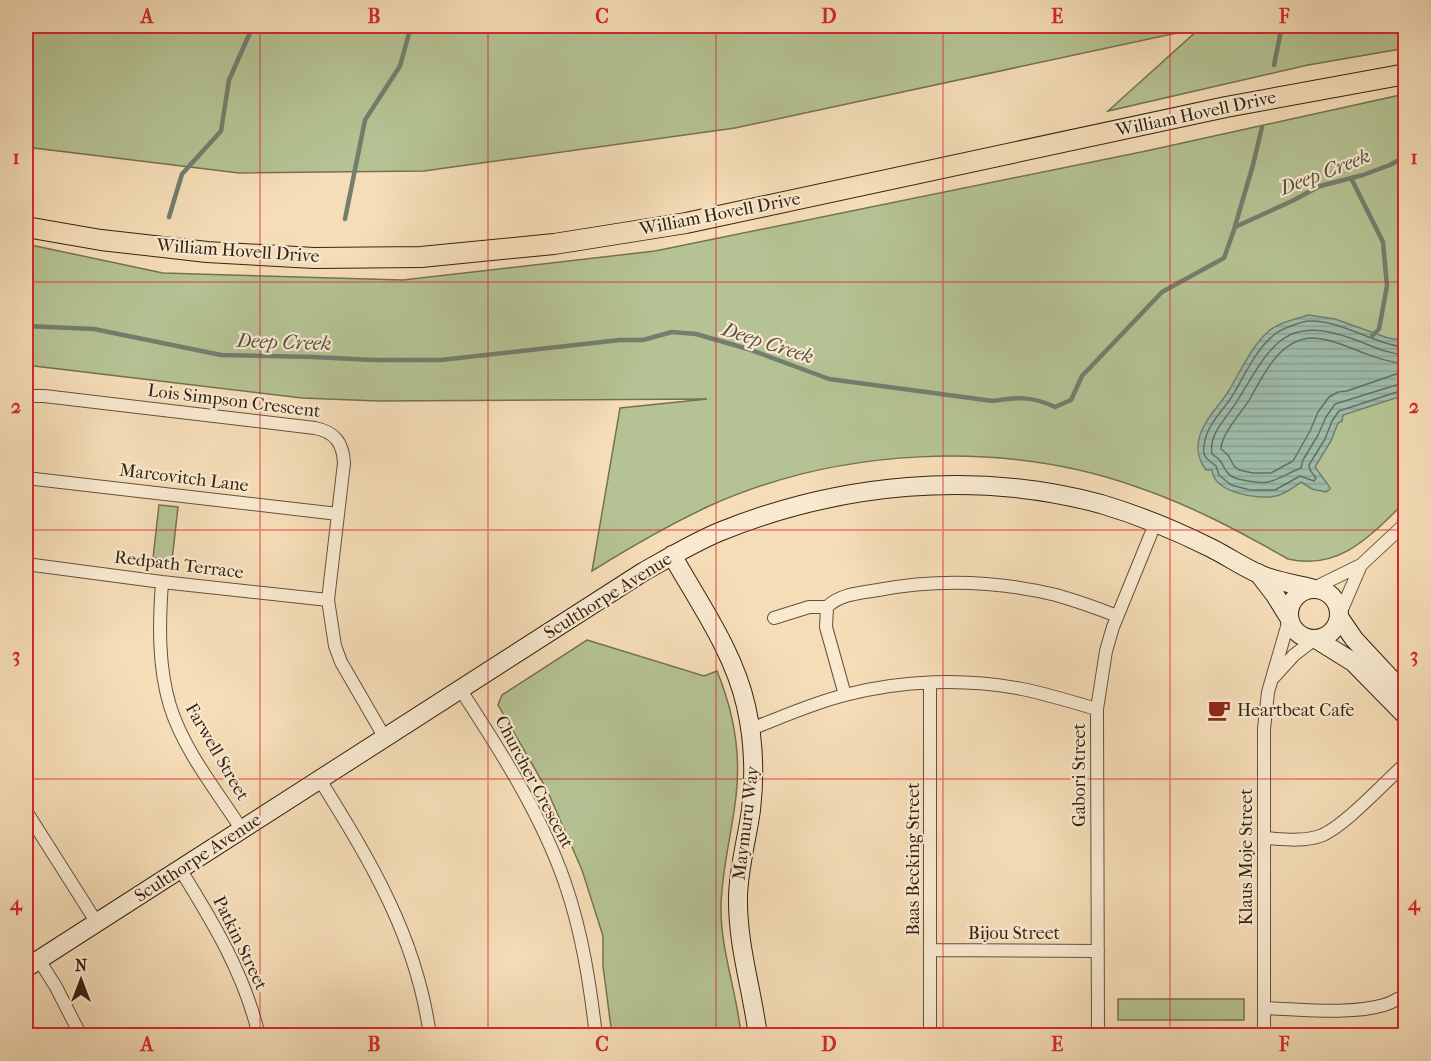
<svg xmlns="http://www.w3.org/2000/svg" width="1431" height="1061" font-family="'IM FELL French Canon',serif">
<style>
.green{fill:#b5c293;stroke:#757252;stroke-width:1.5}
.water{fill:url(#water-rules);stroke:#737e6e;stroke-width:1.5}
.lines{fill:none;stroke-linecap:round;stroke-linejoin:round}
.shore{stroke:#696f5e;stroke-width:1.5}
.stream{stroke:#737e6e;stroke-width:4.5}
.street-casing{stroke:#65513b;stroke-width:14}
.secondary-casing{stroke:#352212;stroke-width:20}
.primary-casing{stroke:#352212;stroke-width:22}
.street{stroke:#f8e9d0;stroke-width:12}
.secondary{stroke:#f8e9d0;stroke-width:18}
.primary{stroke:#f5ddb7;stroke-width:20}
.grid{fill:none;stroke:#d62828;stroke-width:1.5;stroke-opacity:0.55}
.labels{text-anchor:middle;dominant-baseline:central;stroke-width:4.5;stroke-linejoin:round;paint-order:stroke}
.street-label{font-size:18px;fill:#352212;stroke:#f8e9d0}
.poi-label{font-size:18px;fill:#352212;stroke:#f8e9d0;text-anchor:start}
.water-label{font-size:20px;font-style:italic;fill:#545040;stroke:#f8e9d0}
.neatline{fill:none;stroke:#d62828;stroke-width:2}
.grid-label{font-size:20px;text-anchor:middle;font-weight:bold;fill:#d62828}
</style>
<defs>
<pattern id="water-rules" width="6" height="5" patternUnits="userSpaceOnUse" patternTransform="scale(1.5)"><rect width="6" height="5" fill="#9dbcab"/><path d="M0 2.5h6" fill="none" stroke="#88a192"/></pattern>
</defs>
<rect width="100%" height="100%" fill="#f5ddb7"/>
<filter id="stains"><feTurbulence type="fractalNoise" baseFrequency=".00333" numOctaves="4"/><feColorMatrix values="0 0 0 0 .2 0 0 0 0 .09 0 0 0 0 .02 0 0 0 .5 -.17"/></filter>
<radialGradient id="worn" r=".72"><stop offset=".6" stop-color="#630" stop-opacity="0"/><stop offset="1" stop-color="#630" stop-opacity=".3"/></radialGradient>
<!-- green -->
<path class="green" d="M26,26H1405L1406,48L1308,65L1108,111L1200,28L735,128L424,171L239,173L26,147Z
M1405,94V502C1371,535 1340,571 1288,559C1239,531 1190,505 1137,487C1002,439 836,448 707,507C667,526 629,548 592,571L620,408L707,399L378,401L302,398L26,365V244L163,273L403,280L655,251L1146,151Z
M159,505L178,507L172,560L153,558Z
M587,640L704,676L717,671C733,710 741,754 736,796C732,833 722,868 721,905C720,949 737,992 741,1035H612L603,966V936L582,870L547,790L498,705L502,695Z
M1118,999H1244V1020H1118Z
M950,1033H1078V1035L950,1036Z"/>
<!-- water -->
<path class="water" d="M1308,315L1335,319L1388,338L1405,341V395L1343,415L1342,421L1338,423L1331,441L1315,467L1329,486L1330,489L1326,492L1312,489L1301,482C1294,487 1285,494 1276,496C1258,500 1214,493 1212,470H1206C1199,460 1196,451 1199,439C1203,421 1218,407 1228,392C1239,374 1255,339 1273,328C1283,321 1297,319 1308,315Z"/>
<g class="lines">
<!-- shore -->
<path class="shore" d="M1406,347C1375,345 1339,319 1309,321C1300,322 1281,329 1275,334C1254,351 1245,376 1231,398C1222,411 1208,425 1205,440C1201,456 1205,458 1216,466L1219,475L1231,485L1250,490H1275L1300,476L1314,481L1316,478L1310,470L1309,465L1325,439L1332,421L1339,411L1406,389
M1406,355C1387,354 1370,345 1353,339C1284,314 1271,346 1239,398C1229,416 1208,433 1212,454C1224,462 1220,463 1227,472C1230,477 1237,479 1243,480C1273,487 1276,478 1301,468L1303,460L1318,435L1326,417L1335,404L1406,382
M1406,364C1390,363 1375,357 1361,352C1346,346 1328,338 1311,338C1280,340 1264,373 1251,397C1243,411 1221,434 1221,449L1228,455L1234,466L1239,470L1253,473H1271L1293,461L1310,431L1318,412L1329,397L1338,392L1347,391L1396,374L1406,373"/>
<!-- stream -->
<path class="stream" d="M1274,65L1282,26
M1351,178L1383,242L1387,286L1379,329L1372,336
M169,217L182,174L221,131L229,80L253,26
M345,219L365,120L400,66L411,26
M1235,226L1253,165L1262,127
M26,326L94,329L221,355L313,357L373,360H441L620,340H643L672,332L696,334L748,349L829,379L993,401C1019,397 1031,396 1055,407L1071,400L1082,376L1162,292L1224,258L1235,227L1292,201L1320,186L1363,175L1390,165L1406,156"/>
<!-- street casing -->
<g class="street-casing">
<path id="street" d="M26,399L32,396H44L315,428C335,432 343,443 344,463L328,600L335,646L341,662L385,738
M26,478L338,514
M26,564L162,582L328,600
M162,582C159,624 158,666 170,706C184,751 217,791 242,830
M1314,588L1361,565L1406,523
M1339,616L1361,565
M774,618L809,607H827
M1274,677L1294,655L1315,639
M930,683V1036
M460,689C500,750 541,814 565,883C582,932 590,984 596,1036
M845,695L826,627L827,607C840,594 860,593 878,590C936,579 998,581 1056,595C1077,601 1097,608 1117,616
M751,729C782,717 813,703 845,695C902,680 965,678 1022,689C1047,694 1072,702 1097,709
M320,780C371,862 417,938 430,1036
M26,811L97,923
M1264,838C1282,839 1303,842 1320,836C1343,828 1386,781 1406,763
M180,869C213,922 245,975 259,1036
M931,950L1098,951
M39,960L56,987L81,1036
M1264,1008C1300,1009 1351,1015 1384,1005C1392,1003 1399,998 1406,995
M1098,1036L1097,709L1106,651L1113,627L1155,524
M1264,1036V729L1268,692L1289,620"/>
</g>
<!-- secondary casing -->
<g class="secondary-casing">
<path id="secondary" d="M672,555C699,603 734,652 746,706C754,741 755,775 751,810C747,839 739,866 738,896C737,944 752,989 758,1036
M1258,573L1275,595L1288,616
M1289 614a25 25 0 1 1 50 0a25 25 0 1 1-50 0Z
M1339,617L1354,639L1406,695
M1316,639L1353,662L1406,716
M26,968L643,572C668,558 693,543 719,532C839,483 976,470 1101,504C1138,515 1177,531 1211,548C1227,556 1243,567 1259,574C1275,581 1294,584 1311,588"/>
</g>
<!-- primary casing -->
<g class="primary-casing">
<path id="primary" d="M26,227L101,240L207,252L314,258L421,257L554,244L686,223L1226,107L1406,74"/>
</g>
<!-- street -->
<use href="#street" class="street"/>
<!-- secondary -->
<use href="#secondary" class="secondary"/>
<!-- primary -->
<use href="#primary" class="primary"/>
</g>
<!-- grid -->
<path class="grid" d="M260,26V1036M488,26V1036M716,26V1036M943,26V1036M1170,26V1036M26,282H1406M26,530H1406M26,779H1406"/>
<!-- icons -->
<defs>
<g id="cafe-bare" transform="scale(1.8)"><path d="M-5.5-4.5H6V0H3Q3 3.5 0 3.5H-2.5Q-5.5 3.5-5.5 0ZM3-3.2v2h1.7v-2ZM-6 4.5H4V6H-6Z" fill="#8f2418" stroke="#f8e9d0" stroke-width="2.5" paint-order="stroke"/></g>
</defs>
<g fill-rule="evenodd">
<use href="#cafe-bare" x="1219" y="710"/>
</g>
<g class="labels">
<!-- street labels -->
<g class="street-label">
<text transform="translate(1196 114) rotate(-12)">William Hovell Drive</text>
<text transform="translate(720 214) rotate(-11)">William Hovell Drive</text>
<text transform="translate(238 251) rotate(4)">William Hovell Drive</text>
<text transform="translate(234 401) rotate(7)">Lois Simpson Crescent</text>
<text transform="translate(184 478) rotate(7)">Marcovitch Lane</text>
<text transform="translate(179 565) rotate(7)">Redpath Terrace</text>
<text transform="translate(608 596) rotate(-32)">Sculthorpe Avenue</text>
<text transform="translate(217 752) rotate(60)">Farwell Street</text>
<text transform="translate(1079 775) rotate(-90)">Gabori Street</text>
<text transform="translate(534 782) rotate(62)">Churcher Crescent</text>
<text transform="translate(746 823) rotate(-83)">Maymuru Way</text>
<text transform="translate(1246 857) rotate(-90)">Klaus Moje Street</text>
<text transform="translate(198 858) rotate(-33)">Sculthorpe Avenue</text>
<text transform="translate(913 859) rotate(-90)">Baas Becking Street</text>
<text x="1014" y="933">Bijou Street</text>
<text transform="translate(240 943) rotate(64)">Patkin Street</text>
</g>
<!-- poi labels -->
<g class="poi-label">
<text x="1237" y="710">Heartbeat Cafe</text>
</g>
<!-- water labels -->
<g class="water-label">
<text transform="translate(1325 172) rotate(-21)">Deep Creek</text>
<text transform="translate(284 342) rotate(2)">Deep Creek</text>
<text transform="translate(768 343) rotate(18)">Deep Creek</text>
</g>
</g>
<!-- margin -->
<rect width="1431" height="1061" fill="none" stroke="#f5ddb7" stroke-width="66"/>
<!-- north arrow -->
<g transform="translate(81 980)" stroke="#f8e9d0" stroke-width="4.5" paint-order="stroke">
<path d="M0-4.5L10 22L0 15L-10 22Z" fill="#352212"/>
<text y="-9" font-size="16" font-weight="bold" text-anchor="middle" fill="#352212">N</text>
</g>
<rect x="33" y="33" width="1365" height="995" class="neatline"/>
<g class="grid-label">
<text x="147" y="23">A</text>
<text x="374" y="23">B</text>
<text x="602" y="23">C</text>
<text x="829" y="23">D</text>
<text x="1057" y="23">E</text>
<text x="1284" y="23">F</text>
<text x="16" y="164">1</text>
<text x="1414" y="164">1</text>
<text x="16" y="413">2</text>
<text x="1414" y="413">2</text>
<text x="16" y="662">3</text>
<text x="1414" y="662">3</text>
<text x="16" y="910">4</text>
<text x="1414" y="910">4</text>
<text x="147" y="1051">A</text>
<text x="374" y="1051">B</text>
<text x="602" y="1051">C</text>
<text x="829" y="1051">D</text>
<text x="1057" y="1051">E</text>
<text x="1284" y="1051">F</text>
</g>
<rect width="100%" height="100%" filter="url(#stains)"/>
<rect width="100%" height="100%" fill="url(#worn)"/>
</svg>
